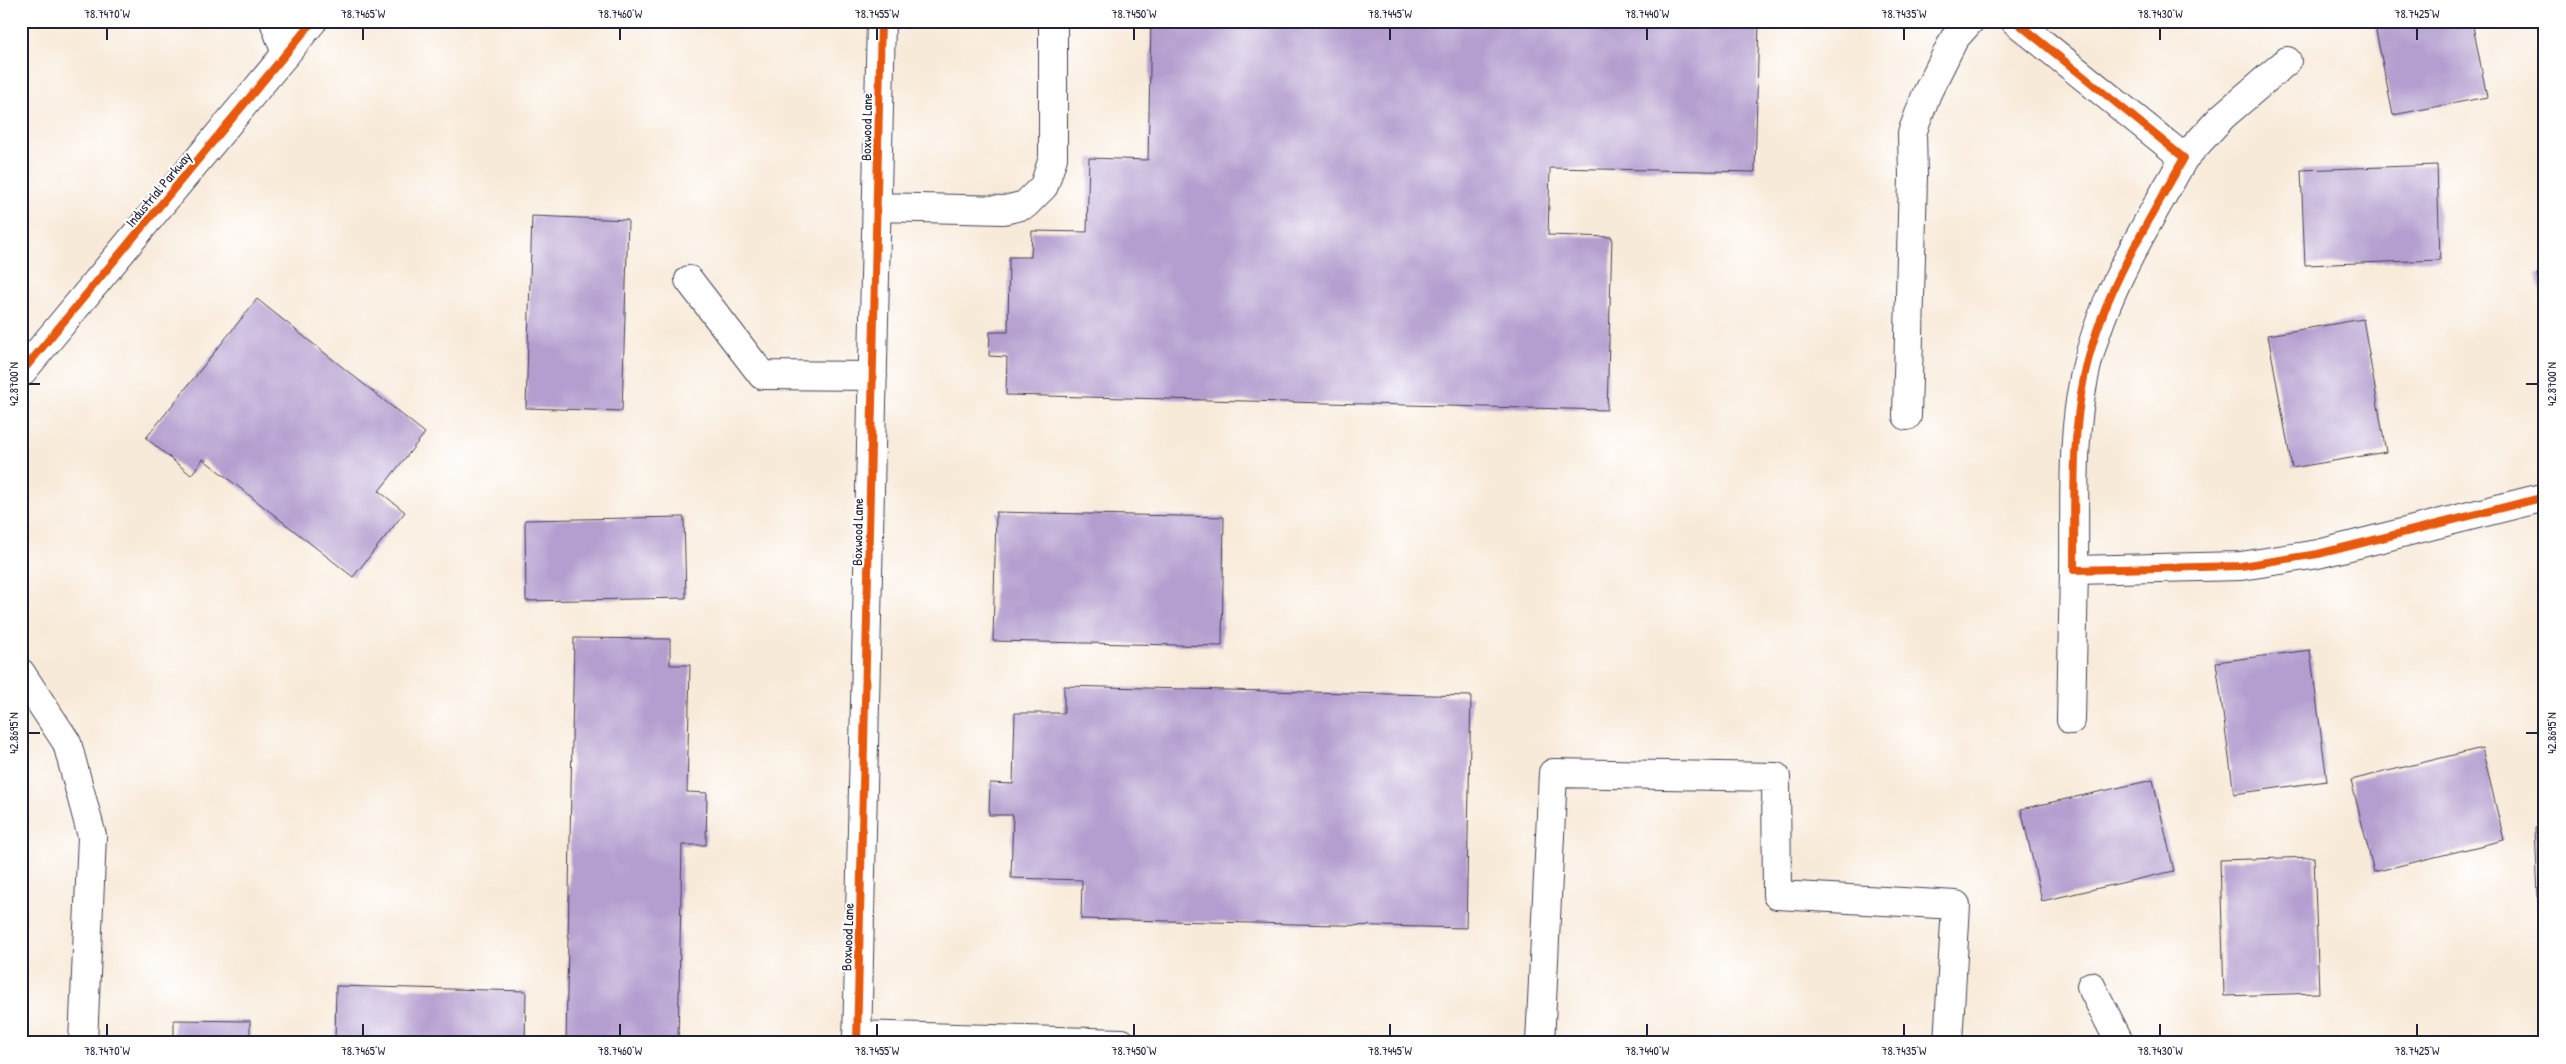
<svg xmlns="http://www.w3.org/2000/svg" width="2566" height="1064" font-family="'Patrick Hand',sans-serif">
<style>
.building{fill:#b49ecf}
.lines{fill:none;stroke-linecap:round;stroke-linejoin:round}
.minor-casing{stroke:#424053;stroke-width:30}
.minor{stroke:#fff;stroke-width:28}
.cycleway-casing{stroke:#fff;stroke-width:11}
.cycleway{stroke:#e8590c;stroke-width:8}
.ticks{fill:none;stroke:#22223b;stroke-width:2}
.labels{text-anchor:middle;dominant-baseline:central;stroke-width:4.5;stroke-linejoin:round;paint-order:stroke}
.street-label{font-size:14px;fill:#22223b;stroke:#fff}
.neatline{fill:none;stroke:#22223b;stroke-width:2}
.ticks-label{font-size:12px;text-anchor:middle;fill:#22223b}
</style>
<rect width="100%" height="100%" fill="#fff"/>
<filter id="ink" filterUnits="userSpaceOnUse"><feTurbulence type="fractalNoise" baseFrequency=".02" numOctaves="2"/><feDisplacementMap in="SourceGraphic" scale="10" xChannelSelector="R" yChannelSelector="G"/><feConvolveMatrix kernelMatrix="1 2 1 2 8 2 1 2 1" color-interpolation-filters="sRGB"/></filter>
<filter id="wash" filterUnits="userSpaceOnUse"><feTurbulence type="fractalNoise" baseFrequency=".0096" numOctaves="4" result="noise"/><feDisplacementMap in="SourceGraphic" scale="20" xChannelSelector="R" yChannelSelector="G"/><feGaussianBlur stdDeviation="1.12" result="paint"/><feColorMatrix in="noise" values="0 0 0 0 0 0 0 0 0 0 0 0 0 0 0 0 0 1.4 0 .05"/><feComposite in="paint" operator="in"/></filter>
<g filter="url(#wash)">
<rect width="100%" height="100%" fill="#f8ead9"/>
<g id="blocks">
<!-- building -->
<path class="building" d="M1151,21H1759L1755,172L1550,168L1548,235L1612,237L1607,410L1006,395L1007,357L989,356L990,332H1008L1009,257H1031L1032,231L1087,232L1089,158L1148,160Z
M2374,21H2472L2487,97L2393,115Z
M2437,165L2440,260L2305,265L2301,170Z
M532,216L628,220L622,411L526,408Z
M2545,272V307H2544L2537,274Z
M257,299L425,433L379,491L405,512L353,577L203,459L191,475L146,438Z
M2363,319L2386,452L2292,468L2268,335Z
M996,512L1224,517L1222,646L993,641Z
M684,517L686,598L526,601L525,520Z
M574,638L670,639V665H690L687,792L707,793L706,845H682L678,1043H566Z
M2310,650L2327,781L2234,794L2216,662Z
M1064,686L1471,696L1466,928L1081,919L1082,880L1011,878L1013,815H989L990,783L1013,784L1015,713H1064Z
M2482,748L2504,840L2374,872L2351,780Z
M2153,780L2174,871L2042,901L2021,809Z
M2545,827V962L2541,963L2535,828Z
M2314,857L2319,993L2224,996L2220,860Z
M336,986L526,991L525,1043H335Z
M174,1020L250,1021V1043H174Z
M1614,1038L1747,1041V1043H1614Z"/>
</g>
</g>
<g filter="url(#ink)">
<use href="#blocks" fill-opacity="0" stroke="#424053" stroke-width="1"/>
<g class="lines">
<!-- minor casing -->
<g class="minor-casing">
<path id="minor" d="M274,21L286,54
M2015,21L2184,158C2144,229 2100,298 2084,378C2071,440 2075,507 2074,570L2241,566L2318,554L2545,497
M2184,158L2222,117L2287,61
M877,207L1004,210L1025,205L1044,186L1053,158V21
M689,280L762,375L873,376
M21,373L313,21
M1907,416L1913,176L1912,133L1927,93L1954,39L1970,21
M21,673L67,743L92,836L83,1043
M2071,720L2074,570
M2091,986L2120,1043
M857,1035L1122,1043
M857,1043L881,21
M1540,1043L1553,773L1776,777L1777,895L1956,905L1948,1043"/>
</g>
<!-- minor -->
<use href="#minor" class="minor"/>
<!-- cycleway casing -->
<g class="cycleway-casing">
<path id="cycleway" d="M2015,21L2184,158C2144,229 2100,298 2084,378C2071,440 2075,507 2074,570L2241,566L2318,554L2545,497
M21,373L313,21
M857,1043L881,21"/>
</g>
<!-- cycleway -->
<use href="#cycleway" class="cycleway"/>
</g>
</g>
<!-- ticks -->
<path class="ticks" d="M107,28V40M363,28V40M620,28V40M877,28V40M1134,28V40M1390,28V40M1647,28V40M1904,28V40M2160,28V40M2417,28V40M28,384H40M2526,384H2538M28,733H40M2526,733H2538M107,1024V1036M363,1024V1036M620,1024V1036M877,1024V1036M1134,1024V1036M1390,1024V1036M1647,1024V1036M1904,1024V1036M2160,1024V1036M2417,1024V1036"/>
<g class="labels">
<!-- street labels -->
<g class="street-label">
<text transform="translate(866 127) rotate(-89)">Boxwood Lane</text>
<text transform="translate(158 189) rotate(-50)">Industrial Parkway</text>
<text transform="translate(857 532) rotate(-89)">Boxwood Lane</text>
<text transform="translate(847 937) rotate(-88)">Boxwood Lane</text>
</g>
</g>
<!-- margin -->
<rect width="2566" height="1064" fill="none" stroke="#fff" stroke-width="55"/>
<rect x="28" y="28" width="2510" height="1008" class="neatline"/>
<g class="ticks-label">
<text x="107" y="18">78.7470°W</text>
<text x="363" y="18">78.7465°W</text>
<text x="620" y="18">78.7460°W</text>
<text x="877" y="18">78.7455°W</text>
<text x="1134" y="18">78.7450°W</text>
<text x="1390" y="18">78.7445°W</text>
<text x="1647" y="18">78.7440°W</text>
<text x="1904" y="18">78.7435°W</text>
<text x="2160" y="18">78.7430°W</text>
<text x="2417" y="18">78.7425°W</text>
<text transform="translate(14 384) rotate(-90)" y="4">42.8700°N</text>
<text transform="translate(2552 384) rotate(-90)" y="4">42.8700°N</text>
<text transform="translate(14 733) rotate(-90)" y="4">42.8695°N</text>
<text transform="translate(2552 733) rotate(-90)" y="4">42.8695°N</text>
<text x="107" y="1055">78.7470°W</text>
<text x="363" y="1055">78.7465°W</text>
<text x="620" y="1055">78.7460°W</text>
<text x="877" y="1055">78.7455°W</text>
<text x="1134" y="1055">78.7450°W</text>
<text x="1390" y="1055">78.7445°W</text>
<text x="1647" y="1055">78.7440°W</text>
<text x="1904" y="1055">78.7435°W</text>
<text x="2160" y="1055">78.7430°W</text>
<text x="2417" y="1055">78.7425°W</text>
</g>
</svg>
